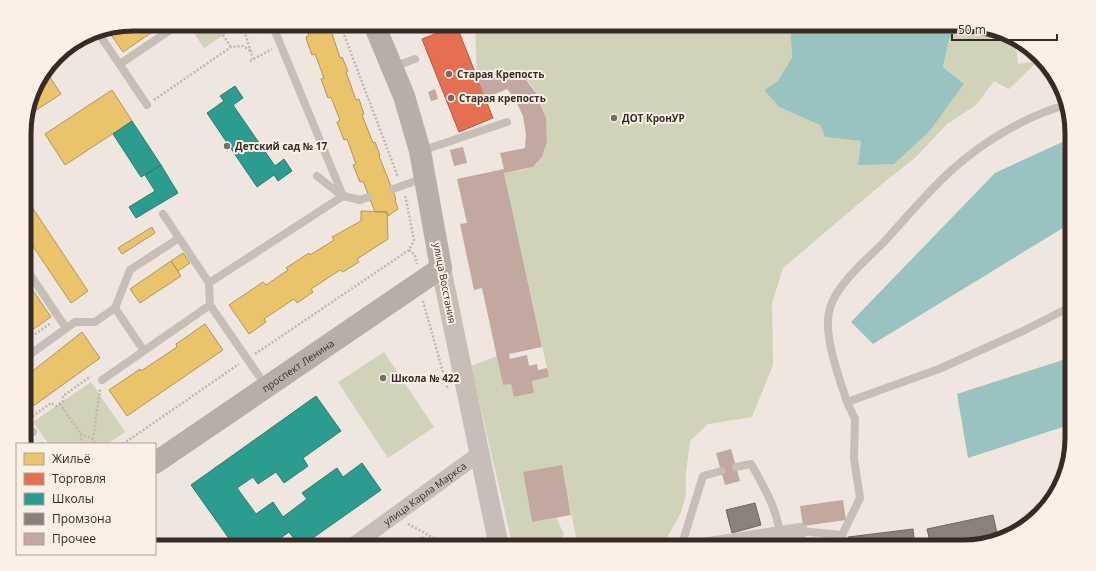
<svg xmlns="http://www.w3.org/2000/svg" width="1096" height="571" font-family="'Open Sans',sans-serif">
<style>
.green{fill:#d0d3b7}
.water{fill:#99c3c1}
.homes{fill:#e9c46a;stroke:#b49656}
.shops{fill:#e76f51;stroke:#b25b44}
.schools{fill:#2a9d8f;stroke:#2e7b70}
.industry{fill:#8a817c;stroke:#716762}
.building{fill:#c3a89f}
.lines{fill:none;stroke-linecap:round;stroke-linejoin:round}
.path{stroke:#bfb7b1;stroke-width:2.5;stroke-dasharray:2 2;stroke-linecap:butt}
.service{stroke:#c7beb8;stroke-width:8}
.minor{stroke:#c7beb8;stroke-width:16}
.tertiary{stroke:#c7beb8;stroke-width:20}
.secondary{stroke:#b7aea9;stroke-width:22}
.poi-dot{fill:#786c67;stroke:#fbf0e6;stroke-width:1.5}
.labels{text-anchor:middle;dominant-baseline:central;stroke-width:4;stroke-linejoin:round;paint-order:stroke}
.poi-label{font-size:10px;font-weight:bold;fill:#382b26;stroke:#fbf0e6;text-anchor:start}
.street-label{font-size:10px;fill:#382b26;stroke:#fbf0e6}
.rim{fill:none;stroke:#382b26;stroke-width:5}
</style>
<rect width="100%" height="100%" fill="#eee6df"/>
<!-- green -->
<path class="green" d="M194,24H236L237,26L204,48L190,27Z
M475,24H790L792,57L778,81L764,90L779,107L820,125L825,137L861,141L858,164H894L929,132L964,84L943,67L949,39L965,24L1006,34L1016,46L1018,64L1038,61L1009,89L994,81L976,105L947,124L915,158L888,179L783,268L772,303L773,365L752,417L708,424L690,441L686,472V495L681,512L667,538L616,547H578L562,466L523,473L532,522L556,518L564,534L557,547H513L471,366L497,356L503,385L511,384L515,397L534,393L532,381L549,377L504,173C512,171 527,171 534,166C560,145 543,80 512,70C501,66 488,74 477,78Z
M384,352L434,427L388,458L338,382Z
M91,382L125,432L107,444H49L33,422Z"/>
<!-- water -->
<path class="water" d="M790,24H965L949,39L943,67L964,84L929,132L894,164L858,165L861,141L825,137L820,125L779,107L764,90L778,81L792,57Z
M1071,138V223L873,344L851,322L995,173Z
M1072,357V424L968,458L957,394Z"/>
<!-- homes -->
<path class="homes" d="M133,24H164L123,52L107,29Z
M304,24H331L333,29L331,30L340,58L342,57L348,71L346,72L356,100L359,99L364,114L362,115L373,143L375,142L380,155L379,156L396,199L395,200L398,209L388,216L387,212H375L363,181L360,182L353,165L356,164L347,139L344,140L337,122L340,120L331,97L328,98L321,79L324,78L315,54L312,55L307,41L306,37L309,35Z
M46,71L61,94L27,116L35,85Z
M112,90L132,121L65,165L45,134Z
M24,195L88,291L71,303L24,233Z
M361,211L387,212L388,239L357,259L359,262L343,272L340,270L311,289L313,292L297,303L294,299L264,319L266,322L249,334L229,305L263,282L266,285L288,270L286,268L309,253L310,255L334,240L332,237L361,221Z
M152,227L155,233L122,254L118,248Z
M183,253L190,263L178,271L171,261Z
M171,261L181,276L140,303L130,289Z
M25,279L51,317L25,335Z
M205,324L223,350L127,416L109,390L140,369L141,371L177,347L176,344Z
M82,332L100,358L25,412V377Z
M422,537L439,547H409Z
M389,542L392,547H382Z"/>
<!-- shops -->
<path class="shops" d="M437,24H456L493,118L459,132L422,39L440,32Z"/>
<!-- schools -->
<path class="schools" d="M235,86L243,98L233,105L275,166L284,159L292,171L278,181L274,175L257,187L207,113L224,101L220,96Z
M132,121L161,165L141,177L113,134Z
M161,165L178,193L136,218L129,207L155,191L145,175Z
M316,396L341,431L303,458L308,466L284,483L276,472L258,484L253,477L237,488L256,514L273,502L283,517L307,499L302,493L337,468L343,477L362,463L381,490L300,547L289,532L268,547H235L191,485Z"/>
<!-- industry -->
<path class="industry" d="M755,503L761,525L732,533L726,510Z
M993,515L997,533L931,546L927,529Z
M913,529L915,547H850L848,537Z"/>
<!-- building -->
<path class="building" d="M402,24H417L413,28H406Z
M501,69L512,70L524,77L536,93L546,118L547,142L542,157L533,167L504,173L542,347L509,354L510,359L527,355L529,366L537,364L538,370L547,368L549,377L532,381L534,393L514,397L511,384L503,385L482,288L474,290L460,224L467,223L457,179L504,169L500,153L525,148L526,134L523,116L515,99L507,89L485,98L477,78Z
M435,89L438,99L431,101L428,92Z
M463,147L467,163L454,166L450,150Z
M731,449L740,481L725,485L716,453Z
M562,465L571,515L532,522L523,472Z
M843,500L846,520L803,526L800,506Z
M824,539L825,547H805L804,541Z"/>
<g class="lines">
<!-- path -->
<path class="path" d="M240,24L245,33L253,59
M340,24L398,177
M223,35L231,47
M250,61L272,49
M154,100L231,47L243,46L252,52
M409,250L415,255L417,264
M423,301L448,390
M25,341L51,323
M255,354L409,250L414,240L405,195
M60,404L81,434L93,439L94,444
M30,423V418L51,403L56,406L63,401V396L91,376
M81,434L82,444
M93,439L100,389
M41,443L46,444
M123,444L239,364
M408,524L450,547
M155,541L159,547"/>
<!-- service -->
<path class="service" d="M272,24L343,196
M97,31L147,105
M120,64L179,24
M393,67L415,59
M1066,105C1028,115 983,142 954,168C928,191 906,218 883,243C866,260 837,284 830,308C822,333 839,377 847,402L939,369L1023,331L1072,306
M421,151L507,122
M317,176L342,196
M393,189L424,178
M163,214L209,283L210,305L259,376
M25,267L66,328
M209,283L343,196L360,200L369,197
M115,308L144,351
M25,358L75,322H95L115,308L130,270L179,238
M102,380L210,305
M25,438L33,432
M736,467L751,464C766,490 781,516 781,547
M800,531L842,535
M681,547L703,476L721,471
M844,547L842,535L860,498L854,459L855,419L847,402"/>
<!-- minor -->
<g class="minor">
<path id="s1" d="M351,547L479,454"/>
<path d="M696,547L800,531"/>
</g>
<!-- tertiary -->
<path class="tertiary" d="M441,268L499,547"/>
<!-- secondary -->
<path class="secondary" id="s2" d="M155,463L441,268L420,151L404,96L374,24"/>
</g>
<!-- markers -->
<g class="poi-dot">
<circle cx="449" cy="74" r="4"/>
<circle cx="451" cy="98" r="4"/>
<circle cx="614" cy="118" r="4"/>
<circle cx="227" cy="146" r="4"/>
<circle cx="383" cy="378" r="4"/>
</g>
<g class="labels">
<!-- poi labels -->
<g class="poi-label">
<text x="457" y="74">Старая Крепость</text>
<text x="459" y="98">Старая крепость</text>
<text x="622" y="118">ДОТ КронУР</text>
<text x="235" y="146">Детский сад № 17</text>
<text x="391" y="378">Школа № 422</text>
</g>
<!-- street labels -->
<g class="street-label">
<text transform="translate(445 283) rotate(79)">улица Восстания</text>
<text stroke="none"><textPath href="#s2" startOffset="173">проспект Ленина</textPath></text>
<text stroke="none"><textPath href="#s1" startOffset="91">улица Карла Маркса</textPath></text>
</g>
</g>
<!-- crop -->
<path d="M0 0H1096V571H0ZM133 31H963A102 102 0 0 1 1065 133V438A102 102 0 0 1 963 540H133A102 102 0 0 1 31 438V133A102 102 0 0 1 133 31Z" fill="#fbf0e6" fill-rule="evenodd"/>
<path class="rim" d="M133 31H963A102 102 0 0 1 1065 133V438A102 102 0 0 1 963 540H133A102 102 0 0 1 31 438V133A102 102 0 0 1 133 31Z"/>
<!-- legend -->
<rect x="16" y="443" width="140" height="112" fill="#fbf0e6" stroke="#ada199"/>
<rect x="24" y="453" width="20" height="12" fill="#e9c46a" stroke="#ada199"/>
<text x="52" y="463" font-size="12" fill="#382b26">Жильё</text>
<rect x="24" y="473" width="20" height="12" fill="#e76f51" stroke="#ada199"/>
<text x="52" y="483" font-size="12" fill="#382b26">Торговля</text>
<rect x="24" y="493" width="20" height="12" fill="#2a9d8f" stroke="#ada199"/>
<text x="52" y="503" font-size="12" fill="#382b26">Школы</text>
<rect x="24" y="513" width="20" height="12" fill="#8a817c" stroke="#ada199"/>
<text x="52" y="523" font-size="12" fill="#382b26">Промзона</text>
<rect x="24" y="533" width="20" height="12" fill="#c3a89f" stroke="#ada199"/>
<text x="52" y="543" font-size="12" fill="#382b26">Прочее</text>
<!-- scale -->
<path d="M952 34v6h105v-6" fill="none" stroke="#382b26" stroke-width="2"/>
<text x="958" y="34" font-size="12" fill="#382b26" stroke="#fbf0e6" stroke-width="3" paint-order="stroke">50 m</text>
</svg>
